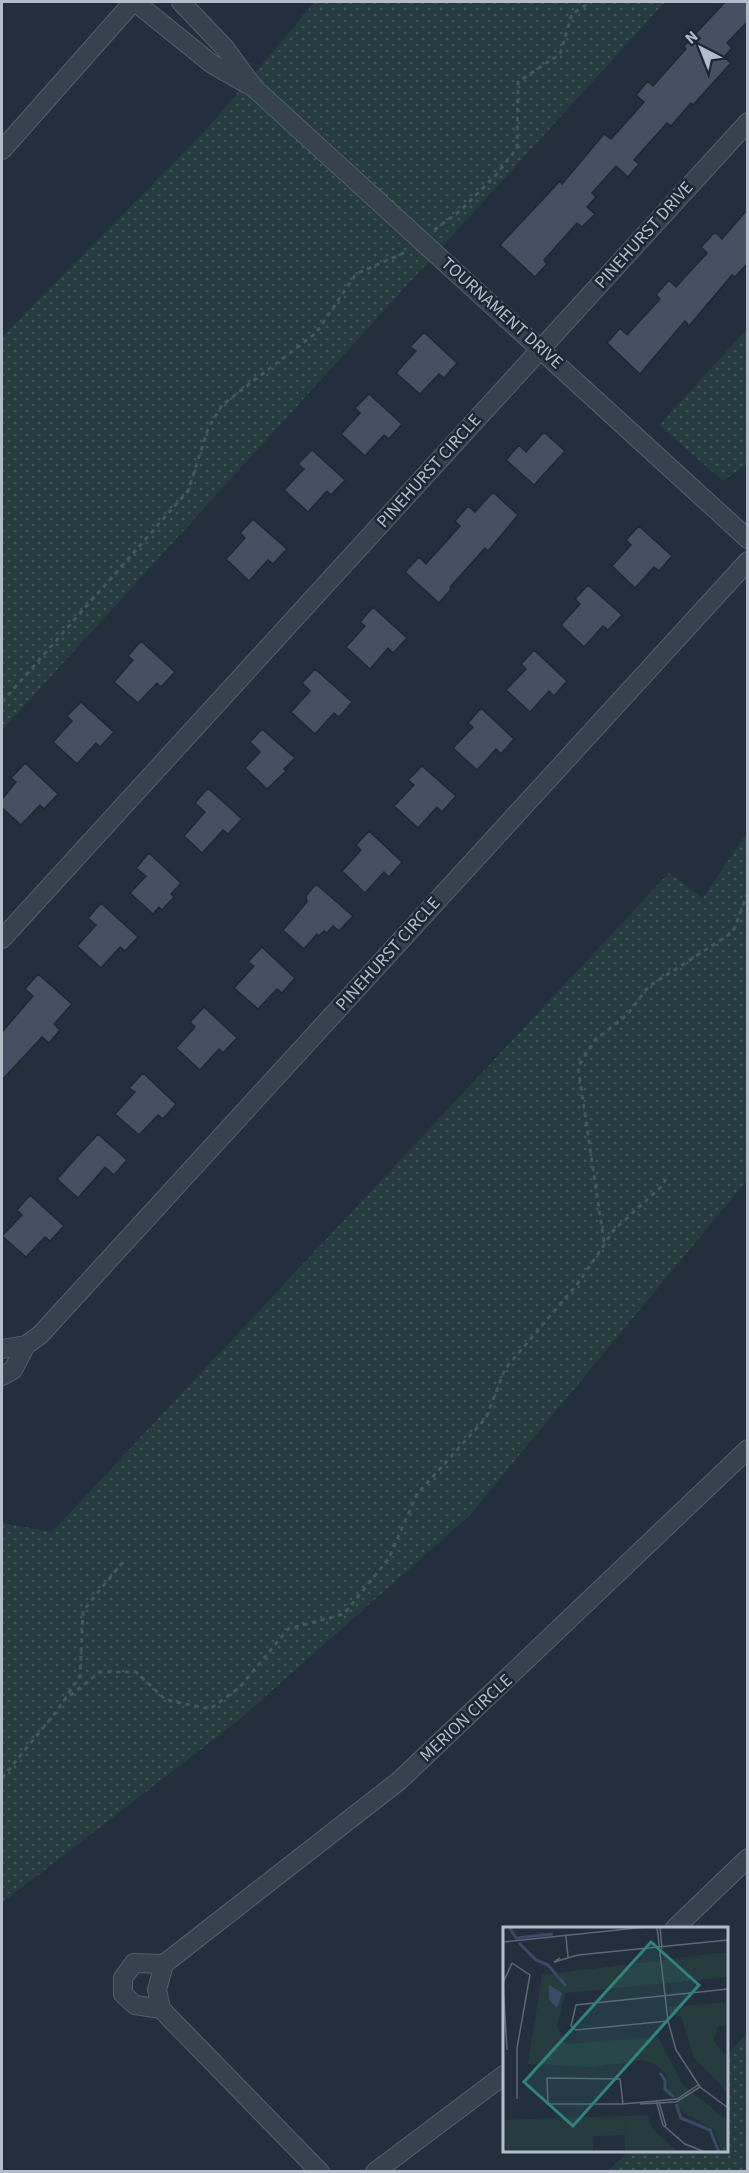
<svg xmlns="http://www.w3.org/2000/svg" width="749" height="2173" font-family="'Source Sans 3',sans-serif">
<style>
.grass{fill:url(#grass-dots)}
.building{fill:#455162;stroke:#1f2835;stroke-width:1.5}
.lines{fill:none;stroke-linecap:round;stroke-linejoin:round}
.street-casing{stroke:#565f6c;stroke-width:20}
.path{stroke:#44595c;stroke-width:3;stroke-dasharray:4.5 4.5;stroke-linecap:butt}
.street{stroke:#38414e;stroke-width:18}
.labels{text-anchor:middle;dominant-baseline:central;stroke-width:5;stroke-linejoin:round;paint-order:stroke}
.street-label{font-size:18px;fill:#b4bcc9;stroke:#1d2633}
.inset-river{fill:none;stroke:#394c67;stroke-width:3}
.inset-road{fill:none;stroke:#5e6776;stroke-width:1.5}
.view{fill:#308480;fill-opacity:0.15;stroke:#308480;stroke-width:3}
.inset-edge{fill:none;stroke:#b4bcc9;stroke-width:3}
</style>
<defs>
<pattern id="grass-dots" width="8" height="8" patternUnits="userSpaceOnUse" patternTransform="scale(1.5)"><rect width="8" height="8" fill="#263c3f"/><path d="M2 2h.1M6 6h.1" fill="none" stroke="#435659" stroke-width="1.8" stroke-linecap="round"/></pattern>
</defs>
<rect width="100%" height="100%" fill="#242f3e"/>
<!-- grass -->
<path class="grass" d="M315,2H665L2,730V337L206,130Z
M747,329V464L723,481L659,425Z
M747,833V1180L469,1516L240,1719L2,1903V1523L52,1532L669,873L703,898Z
M747,2034V2171H608L629,2151L726,2150L727,2054Z"/>
<!-- building -->
<path class="building" d="M725,2H747V22L727,43L732,48L724,57L731,63L693,105L691,103L671,126L667,123L634,160L639,164L628,177L616,166L592,193L596,197L587,207L595,214L582,227L577,223L544,260L547,264L535,277L500,245L560,181L562,184L604,134L611,139L644,102L636,95L648,81L653,86L686,49L684,46Z
M747,210V264L735,277L732,275L689,326L685,321L640,374L607,343L620,328L627,335L660,299L656,295L669,280L676,287L707,253L701,247L715,232L722,239Z
M424,332L457,363L444,378L439,374L420,394L396,373L416,351L410,347Z
M369,394L402,424L389,439L384,435L365,456L341,434L360,413L355,408Z
M544,432L565,451L534,485L506,460L519,445L526,452Z
M312,450L345,480L331,495L327,491L308,512L284,490L304,469L298,464Z
M493,492L518,515L488,551L485,548L450,587L451,589L439,603L405,572L419,557L426,564L460,526L455,521L468,506L475,512Z
M253,519L287,549L273,564L268,560L249,581L226,559L245,538L240,533Z
M639,526L672,556L659,571L654,567L635,588L612,566L631,545L626,540Z
M588,585L622,615L608,630L603,626L584,647L561,625L580,604L575,599Z
M373,607L407,638L393,653L388,648L370,669L346,647L365,626L360,622Z
M141,641L175,672L161,687L157,683L138,703L114,682L133,660L128,656Z
M534,650L567,681L554,696L549,691L530,712L506,690L526,669L521,664Z
M315,669L352,702L339,717L334,713L315,734L291,712L310,691L302,683Z
M81,702L114,732L100,747L96,743L77,764L53,742L72,721L67,716Z
M481,708L514,739L501,754L496,749L477,770L453,748L473,727L468,723Z
M262,729L295,758L284,769L286,771L267,789L245,768L260,752L250,742Z
M25,763L58,794L44,809L40,805L21,825L2,808V799L16,782L11,778Z
M422,766L456,796L442,812L437,807L418,828L394,806L414,785L408,780Z
M208,788L242,819L228,834L223,830L202,853L184,836L205,812L195,803Z
M369,831L402,862L389,877L384,872L365,893L342,871L361,850L356,845Z
M149,853L181,883L171,894L174,897L162,910L159,907L153,914L130,893L146,876L136,868Z
M316,884L353,916L339,931L333,926L327,933L324,931L319,936L317,934L304,949L283,930L307,902L306,896Z
M101,903L138,937L125,951L120,947L101,968L77,946L96,925L88,918Z
M262,947L295,978L282,993L277,989L258,1009L234,988L254,966L248,962Z
M38,974L72,1004L54,1024L60,1030L49,1043L42,1037L2,1080V1032L33,996L25,989Z
M204,1007L237,1038L223,1053L219,1049L200,1070L176,1048L195,1027L190,1022Z
M143,1073L176,1104L163,1119L158,1115L139,1135L115,1114L135,1092L129,1088Z
M98,1134L127,1160L114,1175L105,1167L78,1198L57,1179Z
M30,1195L64,1226L50,1241L45,1237L26,1257L2,1236L22,1215L17,1210Z"/>
<g class="lines">
<!-- street casing -->
<g class="street-casing">
<path id="street" d="M135,2L212,64L247,84
M181,2L224,47L254,88L748,539
M2,150L133,2
M2,939L748,122
M2,1349L26,1345L40,1335L748,561
M2,1376L13,1370L26,1345
M675,1928L748,1858
M161,2009L135,2005L123,1994V1978L134,1963L164,1964
M320,2172L161,2009L157,1990L164,1964L400,1780L748,1449
M375,2172L504,2075"/>
</g>
<!-- path -->
<path class="path" d="M434,230L460,211L495,176L517,148L518,82L560,54L572,14L591,2
M2,702L188,491L208,429L222,405L316,333L356,274L408,251
M604,1242L578,1067L595,1040L627,1015L648,987L733,932L748,892
M63,1701L100,1672H136L166,1700L210,1709L240,1687L288,1629L344,1614L389,1558L417,1494L486,1418L505,1369L579,1282L614,1230L661,1187L666,1179
M2,1778L56,1712L80,1676L83,1611L122,1563"/>
<!-- street -->
<use href="#street" class="street"/>
</g>
<g class="labels">
<!-- street labels -->
<g class="street-label">
<text transform="translate(644 235) rotate(-48)">PINEHURST DRIVE</text>
<text transform="translate(502 313) rotate(42)">TOURNAMENT DRIVE</text>
<text transform="translate(429 471) rotate(-48)">PINEHURST CIRCLE</text>
<text transform="translate(388 954) rotate(-48)">PINEHURST CIRCLE</text>
<text transform="translate(466 1718) rotate(-43)">MERION CIRCLE</text>
</g>
</g>
<!-- overview -->
<g transform="translate(503 1927)">
<rect width="225" height="225" fill="#242f3e"/>
<path d="M225,25V50L62,66L54,99L62,117L155,110L180,158L225,194V225H219L211,203L178,184L165,162L163,147L152,137L140,133L90,140L25,137L39,48ZM225,75V98L214,100L211,114L220,127H225V166L191,131L178,89L167,88L166,80ZM121,189L122,208L90,209V225H2L0,193Z" fill="#263c3f"/>
<path d="M144,188L151,203L175,225H122L121,189Z" fill="#263c3f"/>
<path d="M46,58L59,66L54,81L46,72Z" fill="#394c67"/>
<path class="inset-river" d="M6,0L13,11L50,7M16,16L33,33L45,38L63,59M157,146L162,153V162L171,170M173,177L178,191L207,203L216,225"/>
<path class="inset-road" d="M154,0L165,94L173,123L197,160L225,181M157,0L159,22M63,9L65,30M0,15L143,0M57,31L51,35L75,28L225,13M9,36L27,48L14,121M165,94L73,103L68,99L73,78L225,62M4,123L0,56L9,36M44,151L117,152L120,177H45ZM14,172V121M153,173L160,198L182,217L202,225M156,175L163,199M120,177L174,172L195,158M137,177L173,175L197,160"/>
<path class="view" d="M148,15L196,58L70,199L21,155Z"/>
<rect width="225" height="225" class="inset-edge"/>
</g>
<!-- border -->
<rect width="749" height="2173" fill="none" stroke="#b4bcc9" stroke-width="6"/>
<!-- north arrow -->
<g transform="translate(701 48) rotate(318)" stroke="#1d2633" stroke-width="4.5" paint-order="stroke">
<path d="M0-4.5L10 22L0 15L-10 22Z" fill="#b4bcc9"/>
<text y="-9" font-size="16" font-weight="bold" text-anchor="middle" fill="#b4bcc9">N</text>
</g>
</svg>
